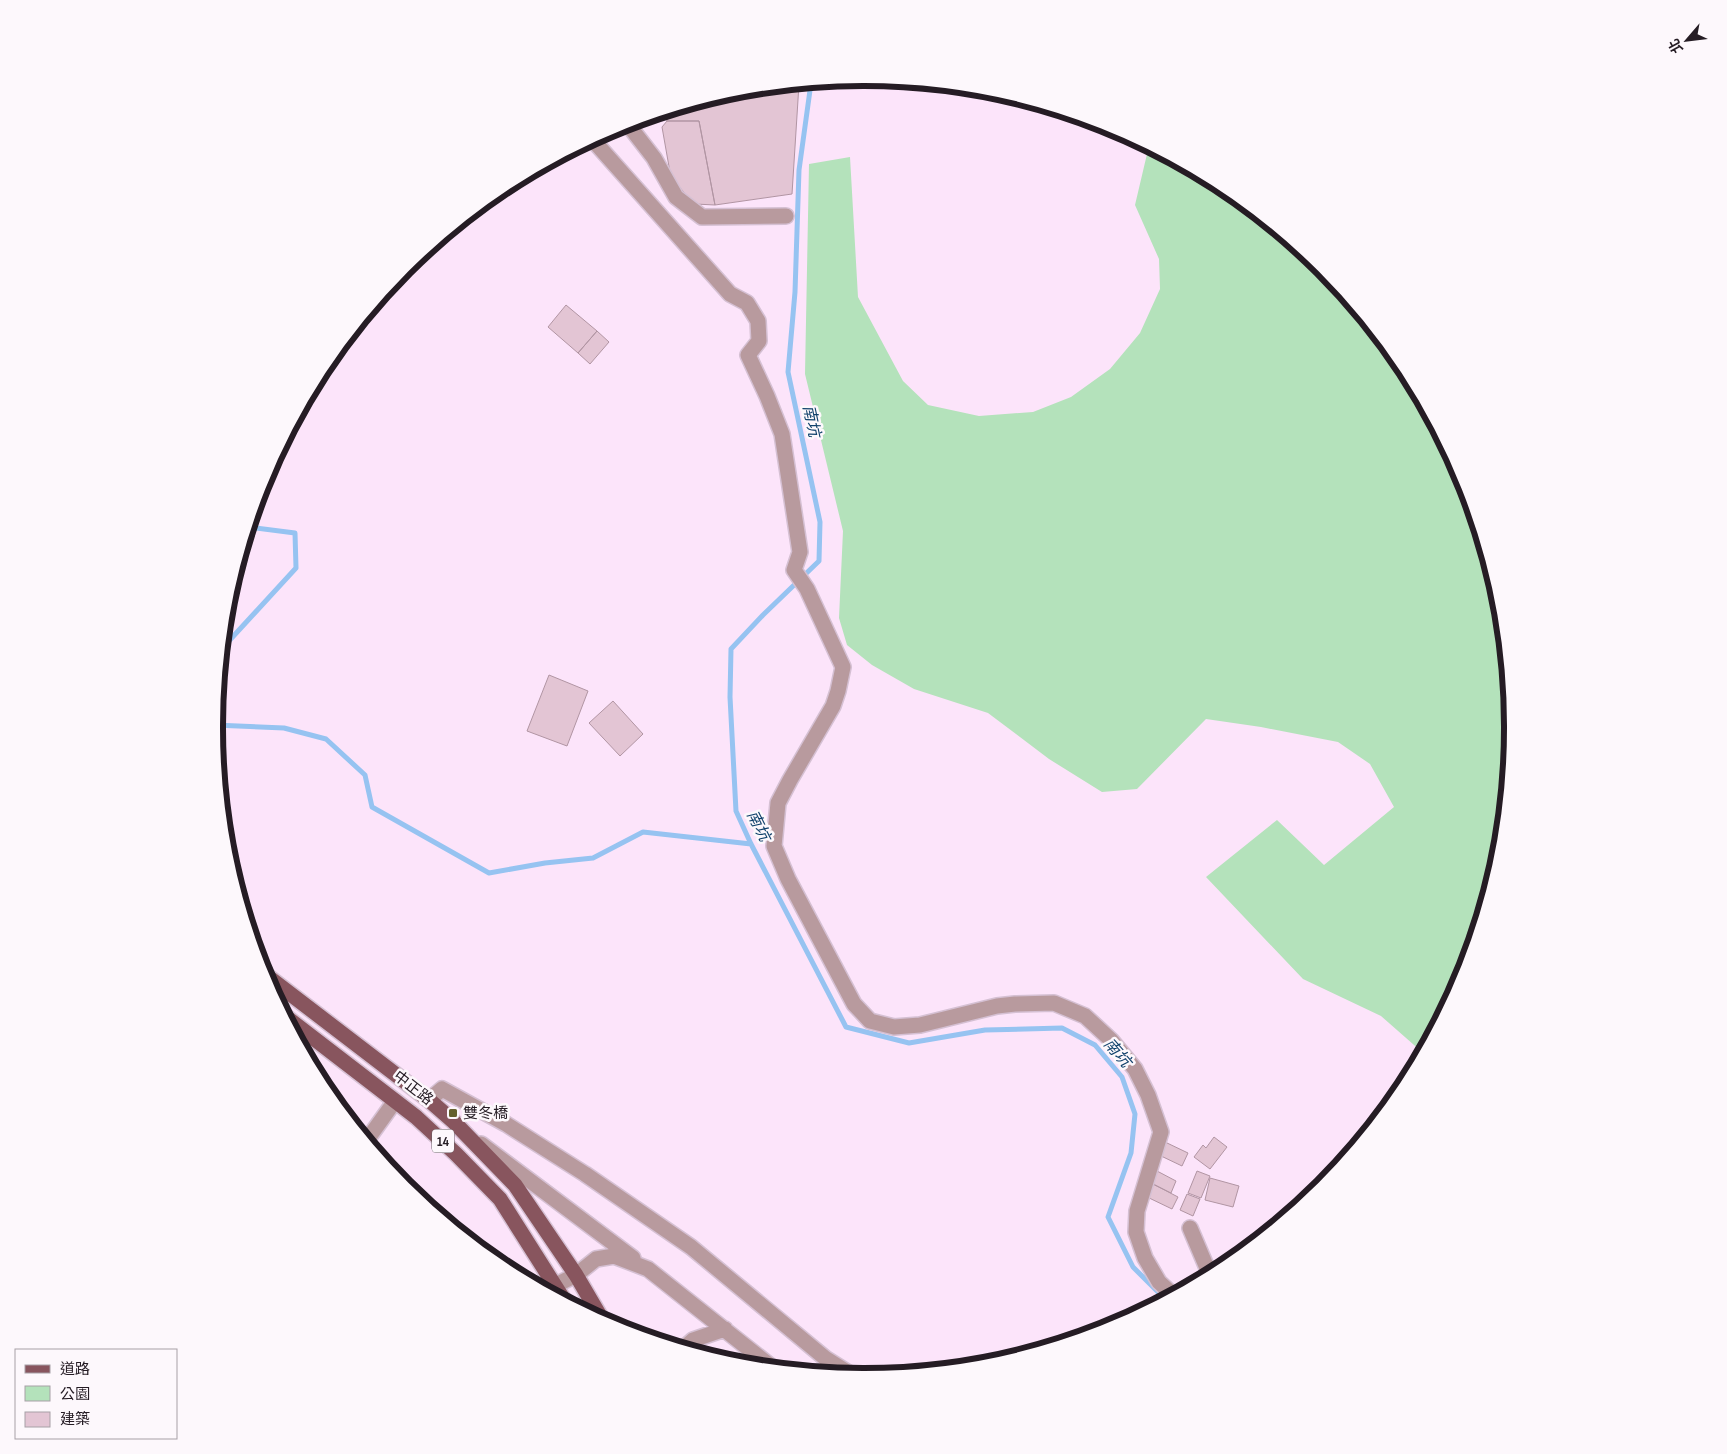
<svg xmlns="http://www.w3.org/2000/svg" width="1727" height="1454" font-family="'Sofia Sans Condensed','Noto Sans TC',sans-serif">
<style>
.green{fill:#b4e2bb}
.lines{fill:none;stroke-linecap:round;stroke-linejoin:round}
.stream{stroke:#96c3f1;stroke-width:5}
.building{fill:#e3c5d4;stroke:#b195a3}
.minor-casing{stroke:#d5c0d3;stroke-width:18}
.major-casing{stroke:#d5c0d3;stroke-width:18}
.minor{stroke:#b89a9e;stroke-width:15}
.major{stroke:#88555e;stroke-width:15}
.poi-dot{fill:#65612e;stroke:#fdf8fc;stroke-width:2}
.labels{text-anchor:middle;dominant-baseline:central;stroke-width:5;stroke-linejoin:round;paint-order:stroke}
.shield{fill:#fdf8fc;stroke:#665e65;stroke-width:1}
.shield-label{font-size:14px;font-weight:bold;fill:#251c24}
.street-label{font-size:15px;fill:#251c24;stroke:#fdf8fc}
.poi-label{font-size:15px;fill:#251c24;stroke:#fdf8fc;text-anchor:start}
.water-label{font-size:16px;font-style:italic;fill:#10416b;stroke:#fdf8fc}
.rim{fill:none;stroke:#251c24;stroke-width:6}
</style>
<rect width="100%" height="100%" fill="#fce4fa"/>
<!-- green -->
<path class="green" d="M1152,148L1225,187L1323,268L1404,366L1464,479L1501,601L1513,727L1500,854L1463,976L1422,1052L1381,1016L1303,979L1206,877L1277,820L1324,865L1394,807L1370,764L1338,742L1261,727L1206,719L1137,789L1102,792L1049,759L988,713L914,689L872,665L847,645L839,618L843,531L805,374L809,164L850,157L858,297L903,381L928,405L979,416L1033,412L1071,397L1110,369L1140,333L1160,289L1159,259L1135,205L1147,154Z"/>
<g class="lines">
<!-- stream -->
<path class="stream" d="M811,83L799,170L795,292L788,372L820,522L819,561L763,615L731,649L730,697L736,811L751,844L846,1027L909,1043L985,1030L1062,1028L1095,1045L1122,1077L1135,1114L1131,1153L1108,1217L1133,1267L1165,1299
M221,659L228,642L296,568L295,533L249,527
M214,725L284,728L326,739L365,775L372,807L489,873L545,863L593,858L643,832L751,844"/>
</g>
<!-- building -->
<path class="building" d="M799,84L792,194L715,205L699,121H667L665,112L737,90Z
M667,121H699L715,205L695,204L671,178L662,127Z
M566,305L597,331L578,353L548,327Z
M597,331L609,342L590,364L578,353Z
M549,675L588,691L567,746L527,731Z
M613,701L643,734L620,756L589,723Z
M1214,1137L1227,1147L1210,1169L1194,1157L1203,1145L1206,1148Z
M1165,1142L1188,1153L1182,1166L1159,1155Z
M1157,1171L1176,1181L1171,1193L1151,1183Z
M1197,1171L1210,1176L1201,1198L1188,1193Z
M1210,1178L1239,1186L1233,1207L1205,1200Z
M1151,1183L1178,1197L1172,1209L1145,1196Z
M1187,1194L1200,1199L1193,1216L1180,1210Z"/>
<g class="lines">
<!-- minor casing -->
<g class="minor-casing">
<path id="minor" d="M622,125L630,127L654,158L676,197L702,217L786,216
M592,139L730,294L747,303L758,321L759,341L748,355L767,396L782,434L800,552L794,570L807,589L843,667L838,691L833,706L790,780L778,803L774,846L788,879L854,1004L870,1021L894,1027L920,1025L997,1006L1015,1004L1054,1003L1085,1016L1111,1040L1135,1069L1148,1095L1161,1132L1137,1211L1136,1232L1145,1258L1159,1282L1173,1295
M429,1100L442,1089L506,1124L585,1174L691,1247L825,1358L852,1375
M367,1140L395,1101
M481,1144L633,1258
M1190,1228L1210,1275
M556,1285L576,1275L596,1259L614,1256L648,1269L773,1368
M684,1348L693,1340L725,1329"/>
</g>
<!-- major casing -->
<g class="major-casing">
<path id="major" d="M263,973L429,1100L453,1121L515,1185L576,1275L603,1321
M286,1017L416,1117L456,1154L500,1199L564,1300"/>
</g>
<!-- minor -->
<use href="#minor" class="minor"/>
<!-- major -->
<use href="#major" class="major"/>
</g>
<!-- markers -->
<rect class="poi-dot" x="448" y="1108" width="10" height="10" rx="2.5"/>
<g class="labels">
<!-- shield labels -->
<rect class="shield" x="432" y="1129.5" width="22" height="23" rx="4"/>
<g class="shield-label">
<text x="443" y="1141">14</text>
</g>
<!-- street labels -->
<g class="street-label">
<text transform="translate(413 1088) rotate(38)">中正路</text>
</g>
<!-- poi labels -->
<g class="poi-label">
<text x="463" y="1113">雙冬橋</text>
</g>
<!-- water labels -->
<g class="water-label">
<text transform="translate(811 421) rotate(78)">南坑</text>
<text transform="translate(758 826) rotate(63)">南坑</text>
<text transform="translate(1117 1053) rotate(49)">南坑</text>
</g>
</g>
<!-- crop -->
<path d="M0 0H1727V1454H0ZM863 86H864A640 640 0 0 1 1504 726V728A640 640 0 0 1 864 1368H863A640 640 0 0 1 223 728V726A640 640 0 0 1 863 86Z" fill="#fdf8fc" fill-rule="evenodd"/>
<path class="rim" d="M863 86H864A640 640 0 0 1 1504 726V728A640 640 0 0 1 864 1368H863A640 640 0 0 1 223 728V726A640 640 0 0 1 863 86Z"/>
<!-- legend -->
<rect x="15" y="1349" width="162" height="90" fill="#fdf8fc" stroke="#a7a0a6"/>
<rect x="25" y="1365" width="25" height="8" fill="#88555e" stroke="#a7a0a6"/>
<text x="60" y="1374" font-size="15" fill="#251c24">道路</text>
<rect x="25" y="1386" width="25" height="15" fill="#b4e2bb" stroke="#a7a0a6"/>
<text x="60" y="1399" font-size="15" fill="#251c24">公園</text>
<rect x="25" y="1412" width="25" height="15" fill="#e3c5d4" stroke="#a7a0a6"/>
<text x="60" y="1424" font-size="15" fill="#251c24">建築</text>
<!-- north arrow -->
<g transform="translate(1687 40) rotate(242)" stroke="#fdf8fc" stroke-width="4" paint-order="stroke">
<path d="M0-4L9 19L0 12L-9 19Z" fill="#251c24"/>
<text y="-8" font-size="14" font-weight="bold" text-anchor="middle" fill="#251c24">北</text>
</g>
</svg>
